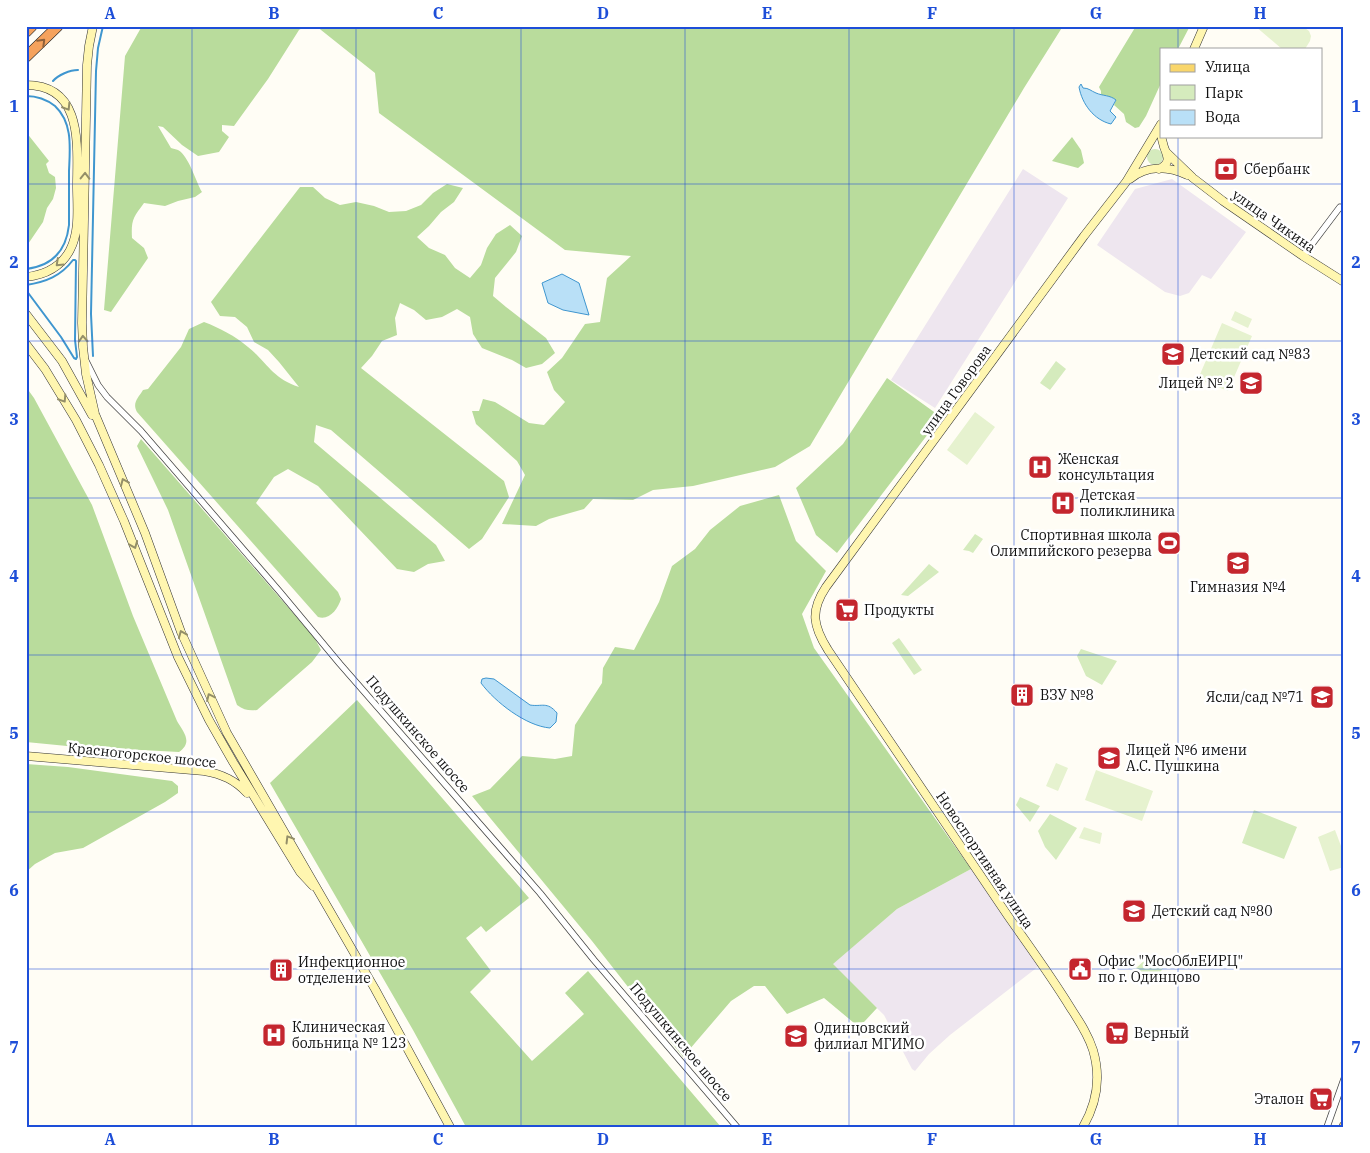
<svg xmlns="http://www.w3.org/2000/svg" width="1370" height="1153" font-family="'IBM Plex Serif',serif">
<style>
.industrial{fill:#eee6ef}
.green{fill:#d5ebbd}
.forest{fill:#b9dc9c}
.pitch{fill:#e6f2cf}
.water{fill:#b9e0f7;stroke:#3f96cf}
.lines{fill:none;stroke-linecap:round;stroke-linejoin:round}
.stream{stroke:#3f96cf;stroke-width:2}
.street-casing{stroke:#444;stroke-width:7}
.secondary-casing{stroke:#333;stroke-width:9}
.primary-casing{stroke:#222;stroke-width:10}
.highway-casing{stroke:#222;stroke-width:11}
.street{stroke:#fff;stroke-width:5.5}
.secondary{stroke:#fff6b0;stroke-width:8}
.primary{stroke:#f9d66b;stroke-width:9}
.highway{stroke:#f5a25d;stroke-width:10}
.oneway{stroke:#8e613b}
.oneway2{stroke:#948f68}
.grid{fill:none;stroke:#1d4ed8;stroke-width:1;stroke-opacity:0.55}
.labels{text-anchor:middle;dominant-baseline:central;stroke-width:5;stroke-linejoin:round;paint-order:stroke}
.poi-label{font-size:14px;fill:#111;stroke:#fff;text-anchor:start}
.street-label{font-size:14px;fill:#111;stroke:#fff}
.neatline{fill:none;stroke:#1d4ed8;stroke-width:2}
.grid-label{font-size:16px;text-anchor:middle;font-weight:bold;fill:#1d4ed8}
</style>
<rect width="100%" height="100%" fill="#fffdf5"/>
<!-- industrial -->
<path class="industrial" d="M1023,169L1068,198L935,408L891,380Z
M1172,179L1246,232L1211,279L1202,275L1189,293L1180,296L1165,292L1097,245L1135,189Z
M971,869L1039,966L950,1035L929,1054L915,1071L912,1069L884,1015L832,964L897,909Z"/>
<!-- green -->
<path class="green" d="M1147 157a8 8 0 1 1 16 0a8 8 0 1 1-16 0Z
M1056,361L1066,369L1050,390L1040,383Z
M975,534L983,539L973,553L969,551L963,550Z
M929,564L939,572L908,596L901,595Z
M899,638L922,670L914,675L892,643Z
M1081,649L1117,661L1102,685L1086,676L1077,656Z
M1020,797L1040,806L1030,822L1016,805Z
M1254,810L1297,827L1284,859L1242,843Z
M1050,814L1077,828L1056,860L1045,847L1038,831Z
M1145,960L1163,968L1154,982L1140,978L1135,969Z"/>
<!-- forest -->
<path class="forest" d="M142,26H305L299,30L268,79L234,126L222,125V131L229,137L219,152L198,156L182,145L163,127L158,126L171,148C173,149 176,149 178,150C189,156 196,182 202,192L195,197L178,201L165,206L144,203C133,218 131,220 132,238L144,248L148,258L111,312L104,310L125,56Z
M316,26H1063L1024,88L810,446L775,467L693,486L653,490L633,500L593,499L584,509L549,519L536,526L502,524L525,475L517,461L476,424L472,411H479L483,399L495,402L529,423L544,425L565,402L554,390L547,372L562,358L585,324L600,322L607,278L631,256L565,250L379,113L375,73Z
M1136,26H1190L1178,49H1161V83L1146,116L1139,127L1135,128L1126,122L1124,114L1114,105L1116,100L1107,96L1101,95V91L1099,87Z
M26,132L49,161L46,164L49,173L55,177L56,188L53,199L47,208L43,222L26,247Z
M1072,137L1081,150L1084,163L1078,168L1052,161Z
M447,184L463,188L454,202L441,212L429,226L417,237L429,248L445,255L455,268L470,278L481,265L487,248L496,234L510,225L522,236L516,252L495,278L493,296L506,307L546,338L555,353L542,364L526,368L512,360L482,348L473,334L470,317L457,309L442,317L426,320L414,310L400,303L395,318L397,335L382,341L372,356L361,368L504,481L509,497L482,539L469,549L331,430L316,425L314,442L436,545L445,561L428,564L414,572L397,569L318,486L288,469L274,477L256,503L338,592L341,599C338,609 329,621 318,617L137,412C132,403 138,398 143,390L148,389L181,347L189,329L204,322C220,328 235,336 248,347C268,363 272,378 299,387L279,362L268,350L254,342L247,327L235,317L220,316L211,302L300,187H313L325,198L340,205L356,202L374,206L389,212L406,211L421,205L433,193Z
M887,378L941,417L837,553L816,535L796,488L843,444Z
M26,387L34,398L92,505L133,616L177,721C184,733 193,742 179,752L67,746L26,742Z
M141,439L314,637L321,650L312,662L257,710C249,711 244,710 237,705L168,510L137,446Z
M779,495L796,541L826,571L802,614L814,648L971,869L897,909L833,964L877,1008L864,1022L854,1023L824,998L787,1014L765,986H754L731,1001L683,1057L592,941L472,796L490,789L522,756L555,759L572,756L575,725L602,683L603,668L615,647L634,650L659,602L672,566L695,549L710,530L740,506Z
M357,700L529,898L486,932L481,926L466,938L491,971L470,992L532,1061L584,1014L565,993L588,971L721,1127H466L413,1030L270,783Z
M26,764L68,767L172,781L178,786V793L165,802L83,848L55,853L35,864L26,872Z"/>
<!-- pitch -->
<path class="pitch" d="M1255,26H1302L1309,31L1311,36L1310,41L1305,49H1282Z
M1235,311L1252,319L1248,328L1231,320Z
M1222,323L1252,336L1228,391L1198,379Z
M975,412L995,427L967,465L947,450Z
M1056,763L1068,768L1058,791L1046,786Z
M1096,770L1153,791L1142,821L1085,800Z
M1084,827L1102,833L1100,844L1079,838Z
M1335,830L1344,854V867L1330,871L1318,837Z"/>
<!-- water -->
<path class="water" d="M1081,84L1083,88C1089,88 1091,91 1096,93C1103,96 1110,95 1116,100L1110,111L1116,117L1111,124C1094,120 1082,104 1079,87Z
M562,274L579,283L589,315L563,310L548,303L542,283Z
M486,678L494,679L530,705C542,707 547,701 557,713L556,722L550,728C526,726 495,702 481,683L482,679Z"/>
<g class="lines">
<!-- stream -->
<path class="stream" d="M53,81C58,75 70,70 78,70
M26,96C37,96 46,99 55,106C73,123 70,148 69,171C69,189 69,207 69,225C66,252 52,266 26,269
M26,285C46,282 61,276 73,260H75L76,261L75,340L77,357L76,359L74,358L61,337L26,290
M93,356L91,314L96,71L98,48L103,26"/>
<!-- street casing -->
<g class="street-casing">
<path id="street" d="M1303,256L1340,207L1344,209
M86,361L98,385L107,397L141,431L280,592L340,664L540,893L594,960L737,1127
M1327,1127L1344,1079"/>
</g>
<!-- secondary casing -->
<g class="secondary-casing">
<path id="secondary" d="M93,26L89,46L87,65L82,323L83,347L86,374L95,414L145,533L181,632L227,733L375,989L450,1127
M1194,49L1204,26
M26,85C84,85 77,147 77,186C77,207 80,231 70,250C61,267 44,275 26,277
M1166,152L1193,178L1223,201L1303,256L1344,282
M1159,169C1171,163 1168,157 1164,147C1162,141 1161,135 1161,130
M1130,179C1147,165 1168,166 1187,175
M26,314L62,361L92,415
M26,344L45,369L76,420L99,465L124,521L178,657L209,720L233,762L300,872L313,886
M26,756L204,771C222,774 235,780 247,793
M1083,1127C1097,1103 1101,1077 1093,1050C1088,1034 1079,1021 1070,1007C1051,976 1029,946 1008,916C948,828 888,739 828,650C813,626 810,611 826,587L1084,236L1126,182L1161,124"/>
</g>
<!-- primary casing -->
<g class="primary-casing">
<path id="primary" d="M1344,1127V1126"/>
</g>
<!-- highway casing -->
<g class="highway-casing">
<path id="highway" d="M26,32L32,26
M26,57L58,26"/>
</g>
<!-- street -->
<use href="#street" class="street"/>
<!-- secondary -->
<use href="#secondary" class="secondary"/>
<!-- primary -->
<use href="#primary" class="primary"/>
<!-- highway -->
<use href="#highway" class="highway"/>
</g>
<!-- one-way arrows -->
<defs><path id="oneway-chevron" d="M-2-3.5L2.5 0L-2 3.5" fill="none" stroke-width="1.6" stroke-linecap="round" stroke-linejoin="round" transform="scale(1.25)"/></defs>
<use class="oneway" href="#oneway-chevron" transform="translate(42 42) rotate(-45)"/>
<g class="oneway2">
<use href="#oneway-chevron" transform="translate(67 107) rotate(58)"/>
<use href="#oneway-chevron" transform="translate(85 176) rotate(-89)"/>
<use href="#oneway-chevron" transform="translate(59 263) rotate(137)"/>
<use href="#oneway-chevron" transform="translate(83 339) rotate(-93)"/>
<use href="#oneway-chevron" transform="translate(63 399) rotate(57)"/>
<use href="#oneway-chevron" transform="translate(124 482) rotate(-113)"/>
<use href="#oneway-chevron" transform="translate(134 545) rotate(68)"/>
<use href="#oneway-chevron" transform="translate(182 634) rotate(-112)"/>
<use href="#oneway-chevron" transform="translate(210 697) rotate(-115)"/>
<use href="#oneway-chevron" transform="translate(289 839) rotate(-121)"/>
</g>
<!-- grid -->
<path class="grid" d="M192,26V1127M356,26V1127M521,26V1127M685,26V1127M849,26V1127M1014,26V1127M1178,26V49M1178,136V1127M26,184H1344M26,341H1344M26,498H1344M26,655H1344M26,812H1344M26,969H1344"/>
<!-- icons -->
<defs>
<g id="bank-square" transform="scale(1.25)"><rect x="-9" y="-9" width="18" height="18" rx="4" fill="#c4262e" stroke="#fff"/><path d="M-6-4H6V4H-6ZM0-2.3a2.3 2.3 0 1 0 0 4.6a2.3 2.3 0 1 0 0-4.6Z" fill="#fff"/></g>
<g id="school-square" transform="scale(1.25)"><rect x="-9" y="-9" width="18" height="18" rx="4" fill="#c4262e" stroke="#fff"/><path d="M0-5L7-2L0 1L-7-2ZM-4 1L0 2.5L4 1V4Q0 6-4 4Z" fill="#fff"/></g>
<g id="hospital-square" transform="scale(1.25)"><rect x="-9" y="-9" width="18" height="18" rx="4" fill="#c4262e" stroke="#fff"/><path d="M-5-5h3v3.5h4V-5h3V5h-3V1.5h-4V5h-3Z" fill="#fff"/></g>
<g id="stadium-square" transform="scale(1.25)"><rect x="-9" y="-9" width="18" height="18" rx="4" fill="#c4262e" stroke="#fff"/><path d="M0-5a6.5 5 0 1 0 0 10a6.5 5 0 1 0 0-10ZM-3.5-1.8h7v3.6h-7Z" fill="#fff"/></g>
<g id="supermarket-square" transform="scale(1.25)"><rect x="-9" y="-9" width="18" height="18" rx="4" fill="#c4262e" stroke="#fff"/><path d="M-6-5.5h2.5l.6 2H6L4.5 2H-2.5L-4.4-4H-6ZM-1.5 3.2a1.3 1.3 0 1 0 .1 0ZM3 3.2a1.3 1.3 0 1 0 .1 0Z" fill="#fff"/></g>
<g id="building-square" transform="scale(1.25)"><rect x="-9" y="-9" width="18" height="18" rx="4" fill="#c4262e" stroke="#fff"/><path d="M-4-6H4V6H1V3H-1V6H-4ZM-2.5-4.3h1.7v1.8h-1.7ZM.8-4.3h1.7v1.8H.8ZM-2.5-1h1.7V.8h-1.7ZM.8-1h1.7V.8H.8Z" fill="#fff"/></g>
<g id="civic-square" transform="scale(1.25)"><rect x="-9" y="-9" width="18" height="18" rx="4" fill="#c4262e" stroke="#fff"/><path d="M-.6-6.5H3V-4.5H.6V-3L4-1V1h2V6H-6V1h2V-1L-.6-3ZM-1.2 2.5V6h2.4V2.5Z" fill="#fff"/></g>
<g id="university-square" transform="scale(1.25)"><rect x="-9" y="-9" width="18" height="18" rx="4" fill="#c4262e" stroke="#fff"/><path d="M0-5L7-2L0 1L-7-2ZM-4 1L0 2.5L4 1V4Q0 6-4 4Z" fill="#fff"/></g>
</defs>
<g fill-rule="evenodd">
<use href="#bank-square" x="1226" y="169"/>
<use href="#school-square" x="1173" y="354"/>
<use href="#school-square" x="1251" y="383"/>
<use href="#hospital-square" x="1040" y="467"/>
<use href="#hospital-square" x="1063" y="503"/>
<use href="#stadium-square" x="1169" y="543"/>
<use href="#school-square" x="1238" y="563"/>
<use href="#supermarket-square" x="847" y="610"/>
<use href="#building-square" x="1022" y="695"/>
<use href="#school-square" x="1322" y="697"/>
<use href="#school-square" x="1109" y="758"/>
<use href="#school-square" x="1134" y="911"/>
<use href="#civic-square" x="1080" y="969"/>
<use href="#building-square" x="281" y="970"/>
<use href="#supermarket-square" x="1117" y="1033"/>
<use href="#hospital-square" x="274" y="1035"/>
<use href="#university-square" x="796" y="1036"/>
<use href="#supermarket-square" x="1321" y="1099"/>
</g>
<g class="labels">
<!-- poi labels -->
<g class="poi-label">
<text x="1244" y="169">Сбербанк</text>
<text x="1190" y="354">Детский сад №83</text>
<text x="1234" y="383" text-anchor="end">Лицей № 2</text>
<text x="1058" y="459">Женская<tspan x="1058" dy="16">консультация</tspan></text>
<text x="1080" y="495">Детская<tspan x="1080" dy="16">поликлиника</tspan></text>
<text x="1152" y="535" text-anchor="end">Спортивная школа<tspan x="1152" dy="16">Олимпийского резерва</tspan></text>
<text x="1238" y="587" text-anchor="middle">Гимназия №4</text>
<text x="864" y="610">Продукты</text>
<text x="1040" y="695">ВЗУ №8</text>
<text x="1304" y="697" text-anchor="end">Ясли/сад №71</text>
<text x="1126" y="750">Лицей №6 имени<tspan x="1126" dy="16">А.С. Пушкина</tspan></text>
<text x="1152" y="911">Детский сад №80</text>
<text x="1098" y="961">Офис "МосОблЕИРЦ"<tspan x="1098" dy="16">по г. Одинцово</tspan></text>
<text x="298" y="962">Инфекционное<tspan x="298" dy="16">отделение</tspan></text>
<text x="292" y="1027">Клиническая<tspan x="292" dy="16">больница № 123</tspan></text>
<text x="814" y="1028">Одинцовский<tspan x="814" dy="16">филиал МГИМО</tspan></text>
<text x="1134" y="1033">Верный</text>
<text x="1304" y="1099" text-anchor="end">Эталон</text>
</g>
<!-- street labels -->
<g class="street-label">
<text transform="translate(1274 221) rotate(35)">улица Чикина</text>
<text transform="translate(956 390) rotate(-54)">улица Говорова</text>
<text transform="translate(418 734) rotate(49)">Подушкинское шоссе</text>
<text transform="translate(142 755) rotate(6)">Красногорское шоссе</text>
<text transform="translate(985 860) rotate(56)">Новоспортивная улица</text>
<text transform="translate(681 1042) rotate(50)">Подушкинское шоссе</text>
</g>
</g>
<!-- border -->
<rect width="1370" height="1153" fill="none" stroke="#ffffff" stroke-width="55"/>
<!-- legend -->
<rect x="1160" y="48" width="162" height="90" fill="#ffffff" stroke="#a0a0a0"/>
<rect x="1170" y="64" width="25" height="8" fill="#f9d66b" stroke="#a0a0a0"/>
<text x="1205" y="72" font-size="15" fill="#111111">Улица</text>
<rect x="1170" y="85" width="25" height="15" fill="#d5ebbd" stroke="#a0a0a0"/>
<text x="1205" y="98" font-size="15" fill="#111111">Парк</text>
<rect x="1170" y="110" width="25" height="15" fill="#b9e0f7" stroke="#a0a0a0"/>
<text x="1205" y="122" font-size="15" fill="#111111">Вода</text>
<rect x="28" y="28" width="1314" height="1098" class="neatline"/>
<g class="grid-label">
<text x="110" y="19">A</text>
<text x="274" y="19">B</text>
<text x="438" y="19">C</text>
<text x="603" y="19">D</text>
<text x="767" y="19">E</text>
<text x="932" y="19">F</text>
<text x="1096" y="19">G</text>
<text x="1260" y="19">H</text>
<text x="14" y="112">1</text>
<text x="1356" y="112">1</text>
<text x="14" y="268">2</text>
<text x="1356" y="268">2</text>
<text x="14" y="425">3</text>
<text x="1356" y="425">3</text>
<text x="14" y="582">4</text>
<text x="1356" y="582">4</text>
<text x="14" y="739">5</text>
<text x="1356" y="739">5</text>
<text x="14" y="896">6</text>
<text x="1356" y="896">6</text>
<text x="14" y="1053">7</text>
<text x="1356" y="1053">7</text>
<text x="110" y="1145">A</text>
<text x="274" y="1145">B</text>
<text x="438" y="1145">C</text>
<text x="603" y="1145">D</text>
<text x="767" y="1145">E</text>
<text x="932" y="1145">F</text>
<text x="1096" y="1145">G</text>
<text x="1260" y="1145">H</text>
</g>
</svg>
